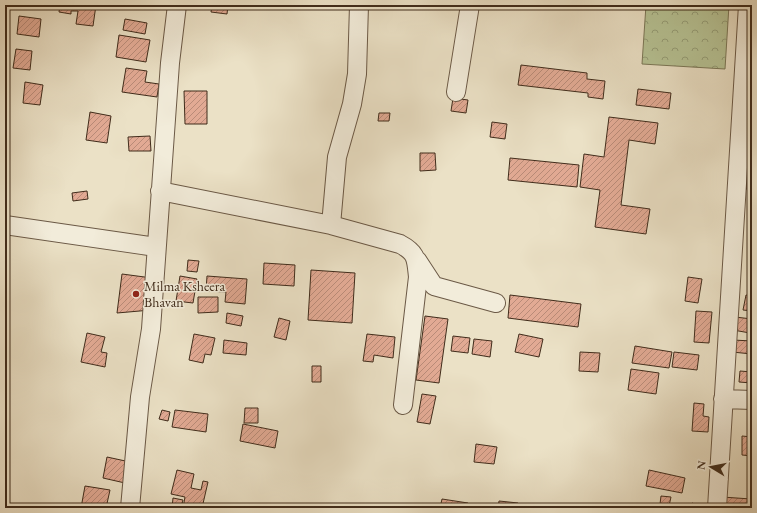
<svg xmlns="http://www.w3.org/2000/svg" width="757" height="513" font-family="'EB Garamond',serif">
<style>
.park{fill:url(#park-crowns);stroke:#7c7858}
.building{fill:url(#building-hatch);stroke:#402c1b}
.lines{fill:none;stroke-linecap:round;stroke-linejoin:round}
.minor-casing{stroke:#6b5946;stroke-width:20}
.minor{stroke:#f2ecda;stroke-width:18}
.poi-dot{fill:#8f2418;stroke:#f2ecda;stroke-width:1.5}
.labels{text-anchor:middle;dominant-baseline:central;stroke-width:3;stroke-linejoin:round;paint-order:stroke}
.poi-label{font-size:14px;fill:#402c1b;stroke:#f2ecda;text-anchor:start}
</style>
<defs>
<pattern id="park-crowns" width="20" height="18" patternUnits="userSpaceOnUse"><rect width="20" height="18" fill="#b7c395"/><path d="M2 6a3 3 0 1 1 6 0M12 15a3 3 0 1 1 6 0" fill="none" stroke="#969f79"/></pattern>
<pattern id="building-hatch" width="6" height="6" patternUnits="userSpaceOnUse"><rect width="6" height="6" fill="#e2aa94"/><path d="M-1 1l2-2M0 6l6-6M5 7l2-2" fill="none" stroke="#b98b78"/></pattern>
</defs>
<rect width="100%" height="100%" fill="#ebe1c6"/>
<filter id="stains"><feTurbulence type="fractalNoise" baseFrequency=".005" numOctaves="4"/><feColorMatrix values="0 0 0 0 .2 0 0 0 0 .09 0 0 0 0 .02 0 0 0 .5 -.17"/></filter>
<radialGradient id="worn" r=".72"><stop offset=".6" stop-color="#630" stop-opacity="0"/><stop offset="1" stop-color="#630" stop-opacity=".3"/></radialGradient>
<!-- park -->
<path class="park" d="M646,5H729L725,69L642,64Z"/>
<!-- building -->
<path class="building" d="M23,5H45V8Z
M60,5H96L93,26L76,24L78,11H71V14L59,12Z
M212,5H228L227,14L211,12Z
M564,5H579V9L564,6Z
M19,16L41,19L39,37L17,34Z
M125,19L147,23L145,34L123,30Z
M119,35L150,40L146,62L116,57Z
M16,49L32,51L30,70L13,68Z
M521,65L587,73V79L605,81L603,99L588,97V93L518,85Z
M126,68L147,71L145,82L159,84L157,97L122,92Z
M25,82L43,85L40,105L23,103Z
M638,89L671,93L669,109L636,105Z
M184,91H207V124H185Z
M453,98L468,100L466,113L451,111Z
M90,112L111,116L107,143L86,140Z
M379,113H390L389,121H378Z
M609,117L658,123L655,144L629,140L621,205L650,209L646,234L595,227L600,190L580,187L584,154L604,157Z
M492,122L507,124L505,139L490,137Z
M150,136L151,151H129L128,137Z
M420,153H435L436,170L420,171Z
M510,158L579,165L577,187L508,180Z
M747,162H752V189H746Z
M87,191L88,199L73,201L72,193Z
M188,260L199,261L197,272L187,271Z
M264,263L295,265L294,286L263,284Z
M311,270L355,273L352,323L308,320Z
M122,274L152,278L151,310L117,313Z
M180,276L197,279L193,303L176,301Z
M207,276L247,279L245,304L225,302L226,292L206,291Z
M688,277L702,279L698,303L685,301Z
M510,295L581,304L578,327L508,318Z
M746,295L752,296V311L743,310Z
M198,297H218V312L198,313Z
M696,311L712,312L709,343L694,342Z
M227,313L243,316L241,326L226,323Z
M425,316L448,319L439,383L416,380Z
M735,317L752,319L750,333L733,330Z
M279,318L290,321L286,340L274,337Z
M87,333L105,337L101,352L107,353L105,367L81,362Z
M194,334L215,338L211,355L205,354L203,363L189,360Z
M367,334L395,337L393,358L374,355L373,362L363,361Z
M519,334L543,339L539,357L515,352Z
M453,336L470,338L468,353L451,351Z
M474,339L492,341L490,357L472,354Z
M224,340L247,343L246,355L223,353Z
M733,340L752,341V354L732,352Z
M635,346L672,352L669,368L632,363Z
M580,352L600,353L598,372L579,371Z
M674,352L699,355L697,370L672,367Z
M312,366H321V382H312Z
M631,369L659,373L656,394L628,390Z
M740,371L752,372V383L739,382Z
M422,394L436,396L430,424L417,422Z
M694,403L704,404L703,416L709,417L708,432L692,431Z
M245,408H258V423H244Z
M162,410L170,412L168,421L159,419Z
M175,410L208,414L206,432L172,427Z
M243,424L278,431L275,448L240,441Z
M742,436L752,437V456L742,455Z
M476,444L497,447L494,464L474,462Z
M107,457L130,462L125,483L103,478Z
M750,461H752V490H749Z
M177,470L194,474L191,488L201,490L203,481L208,482L202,508H183L185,497L171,494Z
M649,470L685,478L682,493L646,486Z
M85,486L110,490L106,508H81Z
M661,496L671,497L669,506L660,504Z
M722,497L751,499V508H721Z
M173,498L183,500L181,508H172Z
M442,499L468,503L467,508H440Z
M499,501L518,503V508H498Z
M692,503L701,506L700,508H690Z"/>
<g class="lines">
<!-- minor casing -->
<g class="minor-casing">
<path id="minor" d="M456,92L470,5
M160,191L331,225L400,244C417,253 416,259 418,277L403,405
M5,225L156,247
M331,225L337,157L352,104L357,74L359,5
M417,260L434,286L496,303
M723,399L752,400
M130,508L140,397L151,329L170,63L177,5
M717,508L748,5"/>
</g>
<!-- minor -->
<use href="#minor" class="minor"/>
</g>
<!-- markers -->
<circle class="poi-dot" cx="136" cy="294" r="4"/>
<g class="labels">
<!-- poi labels -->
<g class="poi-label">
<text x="144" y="286">Milma Ksheera<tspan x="144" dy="16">Bhavan</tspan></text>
</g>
</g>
<!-- margin -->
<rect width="757" height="513" fill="none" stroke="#ebe1c6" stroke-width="20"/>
<rect x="6" y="6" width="745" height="501" fill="none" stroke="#402c1b" stroke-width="2"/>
<rect x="10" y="10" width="737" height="493" fill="none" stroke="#402c1b"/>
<!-- north arrow -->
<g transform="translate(711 467) rotate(280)" stroke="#f2ecda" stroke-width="3" paint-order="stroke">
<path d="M0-3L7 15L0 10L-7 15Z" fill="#402c1b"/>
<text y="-6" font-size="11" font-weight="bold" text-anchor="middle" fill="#402c1b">N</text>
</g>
<rect width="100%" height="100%" filter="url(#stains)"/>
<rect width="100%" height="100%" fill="url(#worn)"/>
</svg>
